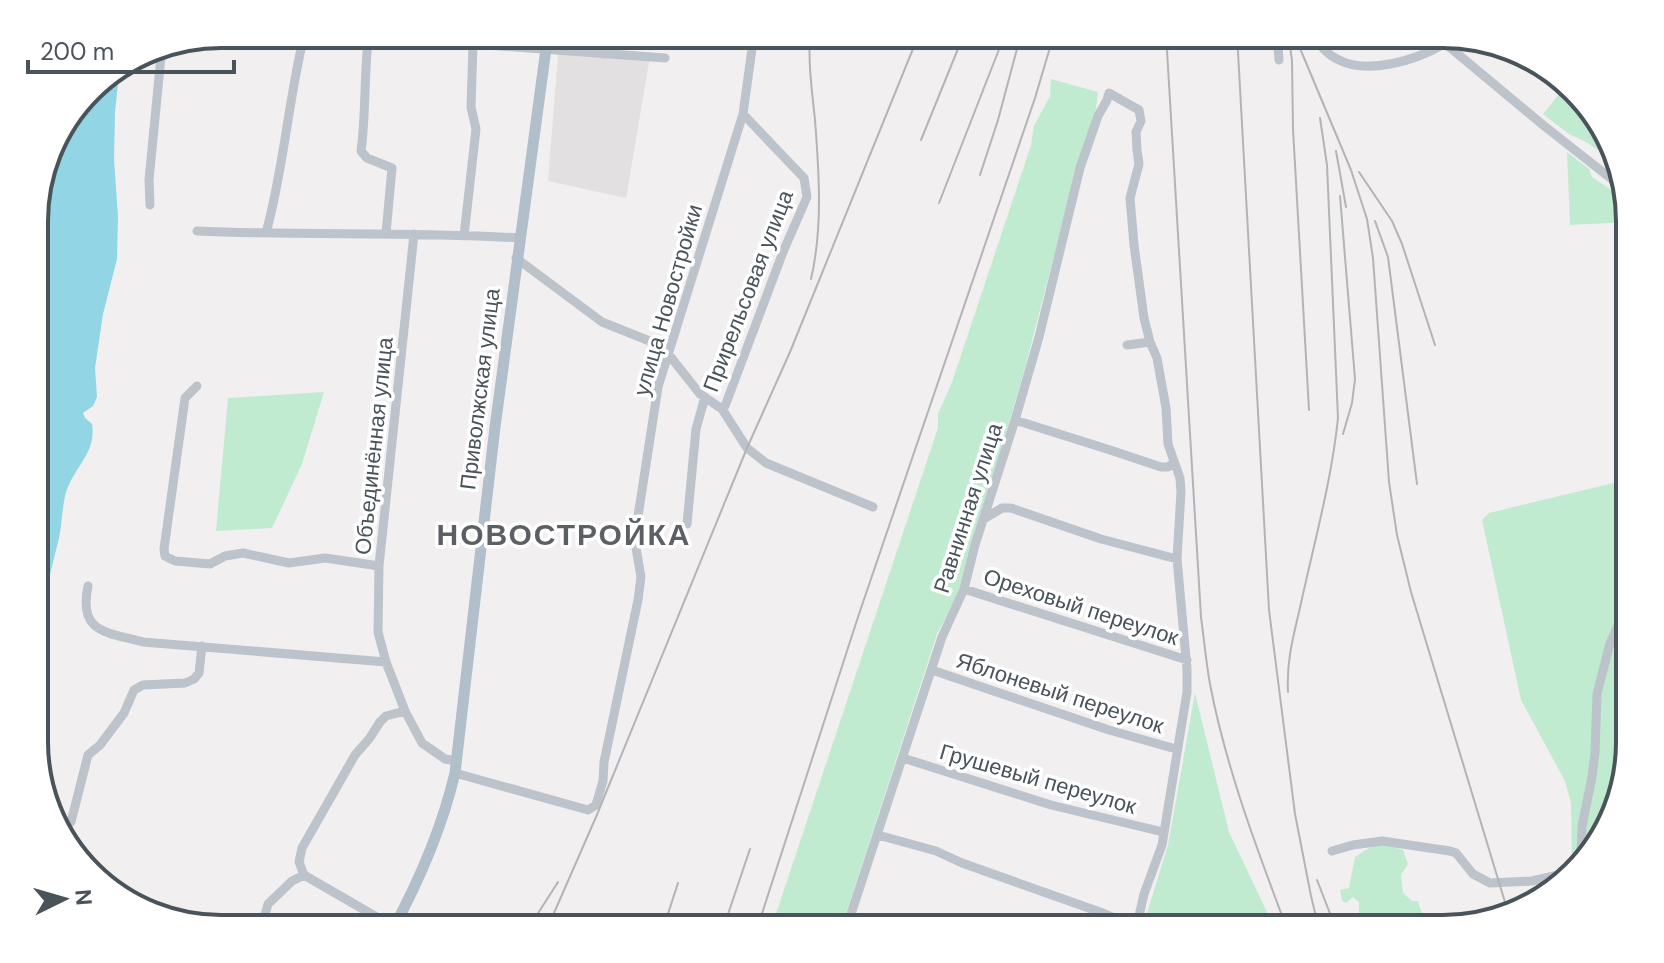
<svg xmlns="http://www.w3.org/2000/svg" width="1664" height="963" font-family="'DM Sans',sans-serif">
<style>
.education{fill:#e2e0e0}
.green{fill:#c1ebd0}
.water{fill:#92d5e4}
.lines{fill:none;stroke-linecap:round;stroke-linejoin:round}
.minor{stroke:#bcc3ca;stroke-width:9}
.major{stroke:#b1bfcb;stroke-width:11}
.rail{stroke:#b2b4b8;stroke-width:2}
.labels{text-anchor:middle;dominant-baseline:central;stroke-width:7;stroke-linejoin:round;paint-order:stroke}
.street-label{font-size:22px;fill:#49535a;stroke:#fff}
.district-label{font-size:30px;font-weight:bold;letter-spacing:2px;fill:#5c5f63;stroke:#fff}
.rim{fill:none;stroke:#49535a;stroke-width:4}
</style>
<rect width="100%" height="100%" fill="#f1efef"/>
<!-- education -->
<path class="education" d="M559,43L650,56L626,198L548,181Z"/>
<!-- green -->
<path class="green" d="M1051,79L1098,92L1095,116L1077,166L1025,368L961,588L937,634L841,929H771L938,428V414L952,382L1031,145L1034,126L1050,96Z
M1565,87L1605,127L1618,171L1605,161L1601,152L1586,142L1569,134L1543,114Z
M1567,152L1589,169L1592,177L1610,189L1614,198L1623,201L1627,200L1630,209V222L1570,225Z
M324,392L302,464L272,528L216,531L228,398Z
M1630,479V753L1605,836L1572,868L1571,803L1565,781L1521,700L1482,520L1489,513Z
M1195,693L1229,832L1275,929H1142L1168,845Z
M1388,845L1403,850L1408,864L1401,875L1403,893L1412,901H1418L1427,929H1355L1359,919V902L1353,897L1346,903L1342,901L1340,890L1349,888L1355,857L1372,846Z"/>
<!-- water -->
<path class="water" d="M113,71L118,84L115,112L114,159L118,217L117,259L103,314L95,368L97,397L93,406L83,413L85,418L92,424C97,454 72,468 65,496C62,510 62,524 59,538C49,578 39,618 37,658C36,705 47,752 48,799L36,766V197L54,138L97,81Z"/>
<g class="lines">
<!-- minor -->
<path class="minor" d="M1277,34L1279,60
M1312,34C1320,45 1327,55 1339,60C1368,75 1416,60 1442,45
M218,35L257,44L282,45L294,43L304,37L314,35L368,41H412L473,44L665,58
M368,41C364,78 366,114 361,151L367,158L392,168L386,233
M1442,45H1447L1543,125L1623,188
M497,46L499,34
M603,54L608,34
M150,205L149,180L162,46
M197,231C304,236 412,231 519,238
M266,233C284,168 288,101 304,36
M464,236L476,129L471,107L473,44
M516,258L602,322L662,346L700,394L722,409L747,448L766,463L873,507
M1127,345L1150,342
M197,386L185,398L164,549L165,556L175,561L210,564L225,556L243,553L289,563L325,558L379,566
M722,409L725,406L783,252L807,197L804,178L743,114
M1015,420L1110,450L1161,467H1168L1173,463
M985,518L1002,508H1011L1101,539L1177,559
M687,524L696,429L705,397
M88,586C78,633 106,632 143,642L386,662L378,632L379,566L414,234
M964,589L1187,660
M386,662L405,711L422,743L445,759L457,761
M932,670L1109,730L1176,749
M903,758L1051,805L1163,832
M455,773L588,810L596,805L603,781L604,762L638,600L641,577L635,542L636,529L658,387L743,114L754,34
M71,822L88,755L100,745L124,713L134,690L143,685L185,683L194,679L199,673L202,646
M878,835L936,851L962,863L1100,912L1136,927
M1332,851L1353,845L1382,841L1450,851L1456,853L1473,874L1490,883L1532,881L1567,873
M1578,862L1581,854L1582,826L1592,777L1595,753L1597,694L1610,643L1630,599
M304,875L394,927
M261,929L268,904L292,881L304,875L299,862L302,848L355,755L369,739L380,722L386,716L405,711
M846,929L942,637L964,589L975,545L1015,420L1039,337L1080,168L1098,116L1107,100L1109,93L1139,110L1141,121L1136,132L1137,150L1139,164L1130,198L1134,245L1144,318L1150,342L1157,358L1166,408L1168,444L1180,478L1181,492L1177,559L1187,669V692L1162,845L1144,894L1136,929"/>
<!-- major -->
<path class="major" d="M393,929C420,879 442,828 455,773L495,427L548,34"/>
<!-- rail -->
<path class="rail" d="M810,34C808,63 812,91 815,120C819,172 823,228 811,279
M1166,34L1201,617C1204,639 1206,662 1210,684C1226,768 1257,849 1287,929
M1237,34L1269,610L1295,814L1311,896L1319,929
M1294,34L1351,170L1367,219L1373,258L1389,482L1397,535L1411,592L1508,912
M940,37L941,34
M1289,38L1292,61L1293,129L1309,410
M921,140L964,34
M1336,151L1346,207
M1359,172L1392,221L1402,244L1435,345
M980,175L998,120L1021,34
M1340,196L1355,379L1352,403L1343,434
M939,203L1005,34
M1375,221L1388,257L1417,484
M1288,692C1286,656 1296,628 1303,594C1316,536 1332,477 1338,418L1327,165L1320,118
M1317,880L1336,929
M528,929L558,882
M547,929L596,817L747,448L790,352L919,34
M663,929L678,883
M723,929L750,849
M757,929L858,617L1035,98L1054,34"/>
</g>
<g class="labels">
<!-- street labels -->
<g class="street-label">
<text transform="translate(748 291) rotate(-69)">Прирельсовая улица</text>
<text transform="translate(668 300) rotate(-74)">улица Новостройки</text>
<text transform="translate(480 389) rotate(-83)">Приволжская улица</text>
<text transform="translate(374 446) rotate(-84)">Объединённая улица</text>
<text transform="translate(968 508) rotate(-72)">Равнинная улица</text>
<text transform="translate(1081 607) rotate(18)">Ореховый переулок</text>
<text transform="translate(1060 693) rotate(18)">Яблоневый переулок</text>
<text transform="translate(1038 779) rotate(16)">Грушевый переулок</text>
</g>
<!-- district labels -->
<g class="district-label">
<text x="564" y="534">НОВОСТРОЙКА</text>
</g>
</g>
<!-- crop -->
<path d="M0 0H1664V963H0ZM221 48H1443A173 173 0 0 1 1616 221V742A173 173 0 0 1 1443 915H221A173 173 0 0 1 48 742V221A173 173 0 0 1 221 48Z" fill="#fff" fill-rule="evenodd"/>
<path class="rim" d="M221 48H1443A173 173 0 0 1 1616 221V742A173 173 0 0 1 1443 915H221A173 173 0 0 1 48 742V221A173 173 0 0 1 221 48Z"/>
<!-- north arrow -->
<g transform="translate(64 899) rotate(85)" stroke="#ffffff" stroke-width="6" paint-order="stroke">
<path d="M0-6L14 30L0 20L-14 30Z" fill="#49535a"/>
<text y="-12" font-size="22" font-weight="bold" text-anchor="middle" fill="#49535a">N</text>
</g>
<!-- scale -->
<path d="M28 60v12h206v-12" fill="none" stroke="#49535a" stroke-width="4"/>
<text x="40" y="60" font-size="24" fill="#49535a" stroke="#ffffff" stroke-width="6" paint-order="stroke">200 m</text>
</svg>
